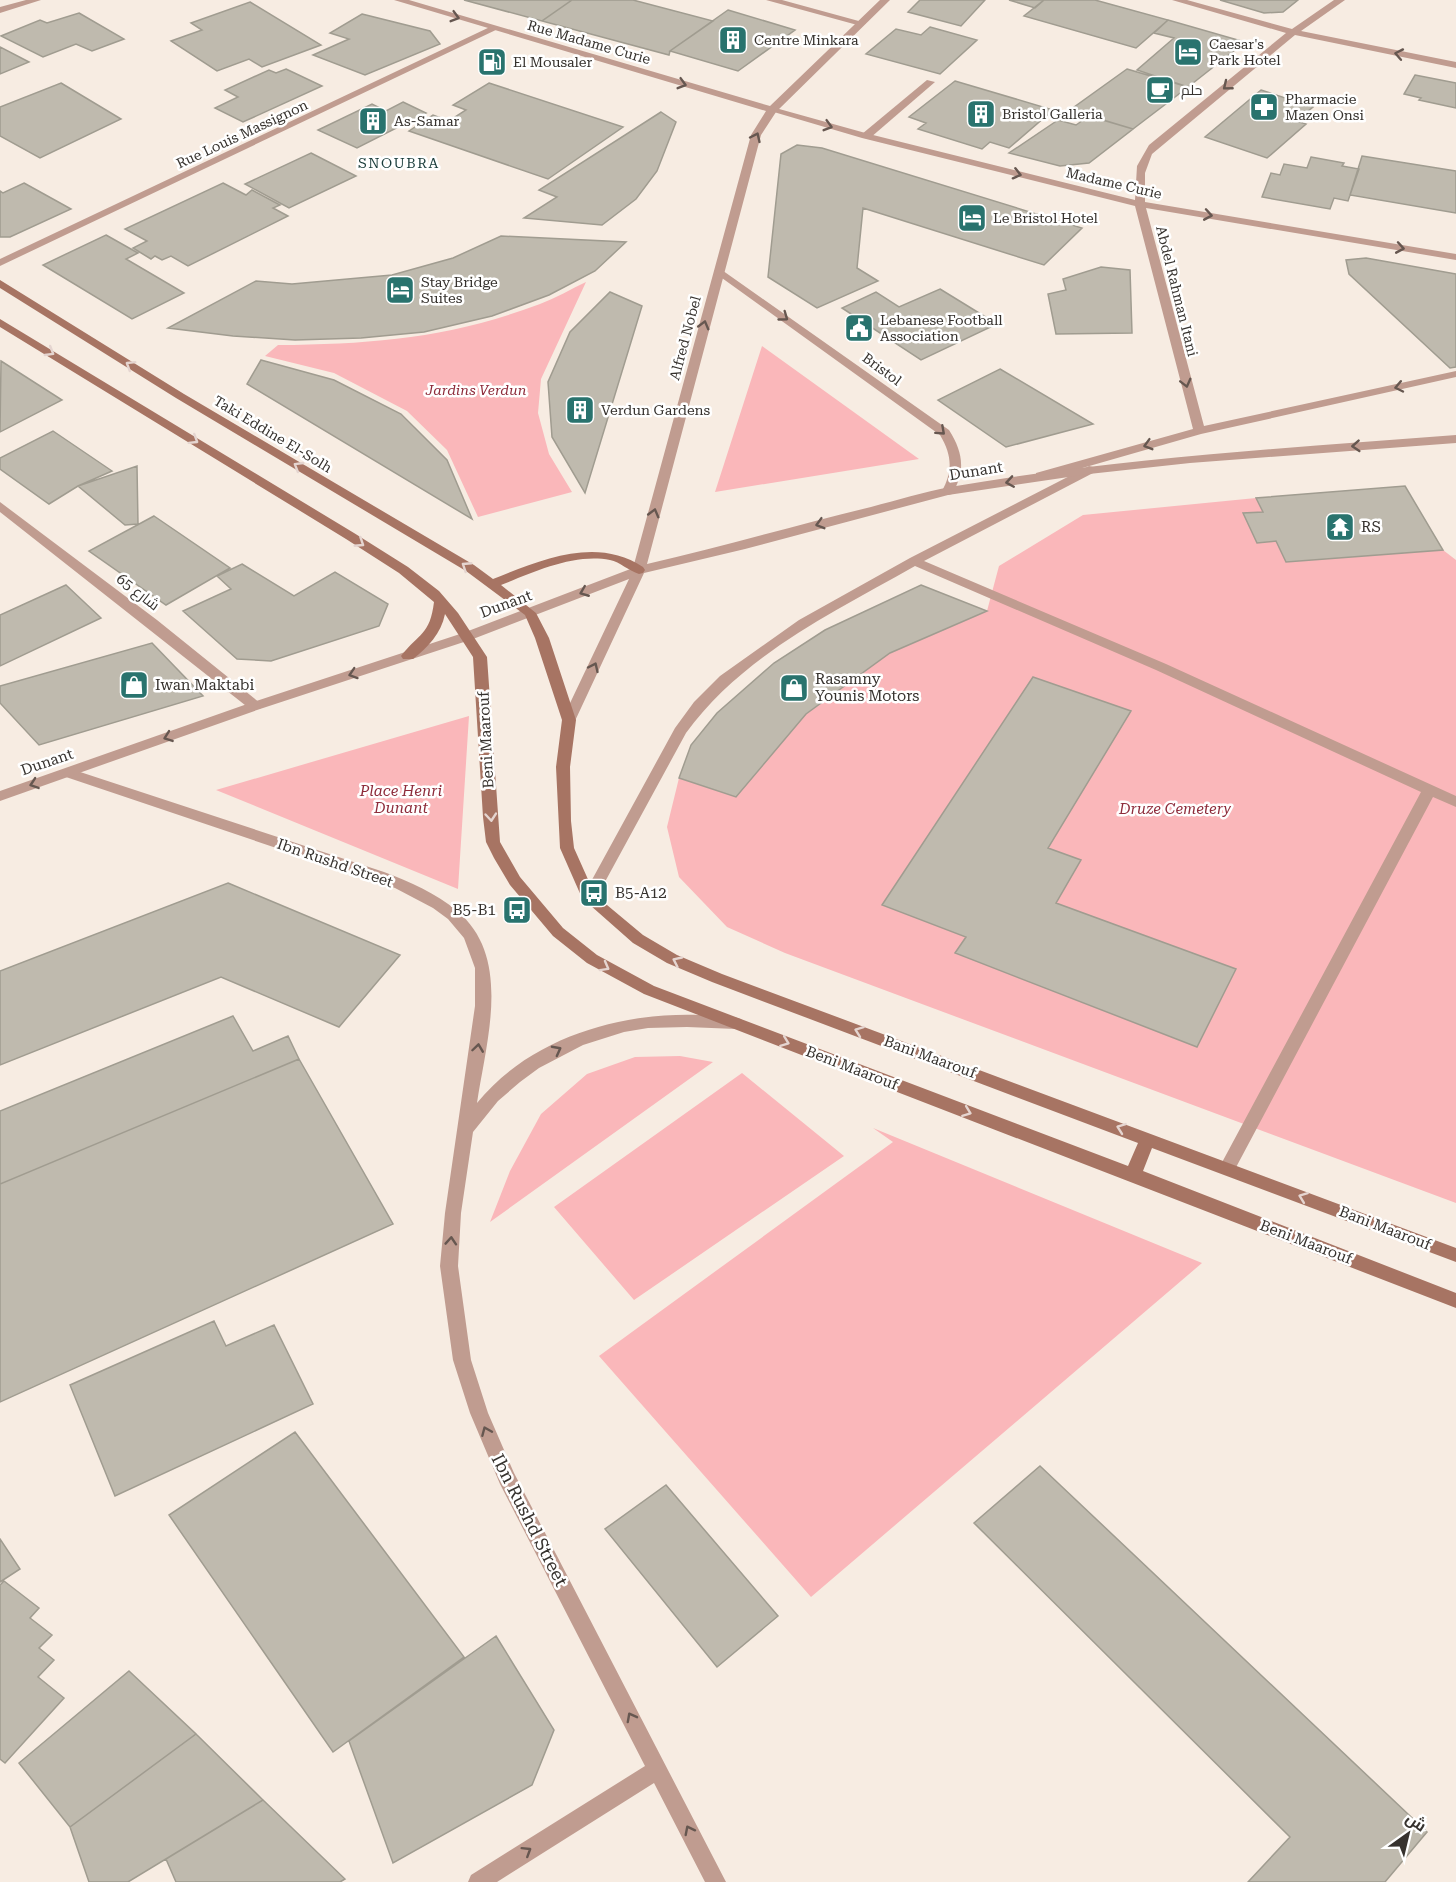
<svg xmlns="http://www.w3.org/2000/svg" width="1456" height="1882" font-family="'Roboto Serif',Cairo,serif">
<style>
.green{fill:#fab7ba}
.building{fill:#bfbaae;stroke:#a09c90;stroke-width:1.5}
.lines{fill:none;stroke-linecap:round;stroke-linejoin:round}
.service{fill:#c09c90;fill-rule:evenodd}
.pedestrian{fill:#c09c90;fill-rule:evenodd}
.minor{fill:#c09c90;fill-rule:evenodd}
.tertiary{fill:#c09c90;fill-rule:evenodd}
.secondary{fill:#a77463;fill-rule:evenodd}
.oneway{stroke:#665750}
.oneway2{stroke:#e5d5d0}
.labels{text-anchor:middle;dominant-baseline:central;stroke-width:5;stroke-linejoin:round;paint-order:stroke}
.far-poi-label{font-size:14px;fill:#36322e;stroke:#fff;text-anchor:start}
.far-street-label{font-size:14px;fill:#36322e;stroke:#fff}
.far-neighbourhood-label{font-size:14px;letter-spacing:1.5px;fill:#193b39;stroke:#fff}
.far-park-label{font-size:14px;font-style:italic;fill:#8d2b3a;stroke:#fff}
.street-label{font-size:15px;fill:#36322e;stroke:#fff}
.poi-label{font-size:15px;fill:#36322e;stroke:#fff;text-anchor:start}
.park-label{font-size:15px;font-style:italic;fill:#8d2b3a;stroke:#fff}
.near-street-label{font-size:18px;fill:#36322e;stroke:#fff}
</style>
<rect width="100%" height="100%" fill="#f7ece2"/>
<!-- green -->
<path class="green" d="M586,282L541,379L538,413L549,454L572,492L478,517L447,450L407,411L334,373L265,356L278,345C374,344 449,338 540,304C556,298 571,289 586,282Z
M762,346L919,459L715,492Z
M1256,498L1263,512L1244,513L1276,541L1286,562L1443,550L1456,560V1203L785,953L727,927L679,877L667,827L679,778L736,797L806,714L890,653L987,611L999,566L1083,515Z
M469,716L458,889L216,790Z
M680,1056L713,1062L490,1222L510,1171L541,1114L587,1074L635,1057Z
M742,1073L844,1156L634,1300L554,1207Z
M873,1128L1202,1263L811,1597L599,1356L893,1142Z"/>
<!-- building -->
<path class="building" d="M464,0H572L542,21Z
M572,0H633L713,21L670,51L669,55L542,21Z
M920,0H985L961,26L908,12Z
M1009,0H1044L1035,8Z
M1044,0H1095L1168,20L1136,48L1024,16Z
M1220,0H1298L1283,12L1264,13Z
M250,2L321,45L262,67L249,59L217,71L171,41L202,30L191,23Z
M728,10L795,30L738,71L670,51Z
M79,13L124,39L92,51L76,44L43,57L1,36L40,20L47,23Z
M362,14L430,31L440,44L365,75L313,55L349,39L330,33Z
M1168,20L1245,42L1188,87L1137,70L1174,38L1154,33Z
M930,27L977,40L940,74L866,54L896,29L921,35Z
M0,47L29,62L0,74Z
M286,69L322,86L243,122L215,108L238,97L225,90L269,70L276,73Z
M1127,69L1188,87L1133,129L1070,110Z
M1415,75L1456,83V108L1419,100L1421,98L1404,94Z
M955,81L1053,110L1009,148L990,142L982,149L918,129L926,123L909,117Z
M61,83L121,119L40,158L0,136V107Z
M489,83L623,127L548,179L409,131L433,115L449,121L466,110L453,105Z
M1261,90L1313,107L1296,121L1306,124L1267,158L1205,137Z
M403,102L426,113L357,148L318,130L372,104L386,111Z
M661,112L676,122L657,171L636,199L602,225L524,218L557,197L539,190Z
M1089,116L1133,129L1089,163L1060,166L1009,153L1058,120L1076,125Z
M797,145L822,148L1082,228L1044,265L863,208L857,268L878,281L817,308L768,277L781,154Z
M311,153L356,176L289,208L245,184Z
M1362,156L1456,171V213L1350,195Z
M1311,157L1344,163L1342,166L1359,169L1348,201L1334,198L1330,209L1262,197L1271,173L1280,175L1284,164L1307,168Z
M24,183L71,209L10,237H0V191L3,193Z
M223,183L246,195L252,190L280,205L273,208L288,216L188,266L171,256L162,260L155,256L151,259L133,248L147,241L125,229Z
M106,235L138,253L126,259L184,293L132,319L43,265Z
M501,236L626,242L595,271L549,295L492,316L424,332L361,338L295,340L233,336L168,328L256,281L292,284L392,275L453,258Z
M1366,258L1456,274V367L1450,368L1349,274L1346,260Z
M1101,267L1130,270L1132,333L1056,334L1048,294L1066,290L1063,279Z
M940,289L997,324L921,360L842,308L876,292L899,307Z
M610,292L642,306L585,493L552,437L548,382L570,332Z
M261,360L334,380L401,414L447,460L472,519L247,384Z
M1,361L62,400L0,432Z
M1000,369L1093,424L1006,447L938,400Z
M53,431L112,471L78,486L49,504L0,469V458Z
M137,466L138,524L125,525L78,486Z
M1405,486L1443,550L1286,562L1276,541L1257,543L1243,513L1263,512L1256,498Z
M154,516L230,568L166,605L89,551Z
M242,564L294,596L335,572L388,604L379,626L271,661L237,659L183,611L231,589L217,576Z
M66,585L101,618L0,666V615Z
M921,585L987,611L890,653L806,714L736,797L679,778L691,745L717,713L774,663L825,630Z
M152,643L203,696L39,745L0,703V686Z
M1033,677L1131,711L1048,848L1081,860L1056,903L1236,969L1197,1047L955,953L966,937L882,905Z
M228,883L400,955L339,1027L221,977L0,1065V971Z
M233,1016L253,1051L288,1036L299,1059L0,1184V1111Z
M299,1059L393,1224L0,1402V1184Z
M214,1321L226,1346L274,1325L313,1404L115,1496L70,1385Z
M295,1432L464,1657L333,1752L169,1515Z
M1040,1466L1427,1832L1385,1882H1248L1290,1837L974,1523Z
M666,1485L778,1616L717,1667L605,1529Z
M0,1539L20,1569L0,1582Z
M4,1581L39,1608L30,1618L52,1635L39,1648L54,1660L38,1677L64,1698L5,1763L0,1759V1585Z
M496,1636L554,1730L532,1785L393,1863L349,1741Z
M129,1671L196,1734L70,1827L19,1763Z
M196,1734L263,1800L128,1882H89L70,1827Z
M263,1800L345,1879L340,1882H176L166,1859Z"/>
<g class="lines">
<!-- service -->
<path class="service" d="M766,0H782L866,23L861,26Z
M1089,466L1093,467V473L924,561L1166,664L1456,796V807L1433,797L1233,1173L1227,1175L1221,1173L1219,1168L1421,792L1156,670L915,566C832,613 743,655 686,733L594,902H584L582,898L675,728L694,702L720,676L799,620L910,558Z"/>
<!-- pedestrian -->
<path class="pedestrian" d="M927,80L935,82L870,138H862V134Z"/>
<!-- minor -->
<path class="minor" d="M26,0H41L0,13V7Z
M1172,0H1187L1292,29L1334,0H1345L1301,31L1456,62V68L1295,35L1152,154L1145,173V202L1456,254V260L1146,208L1204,426L1456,371V377L1201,434L1044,479H1036V473L1193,429L1135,206L862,138L767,110L772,107L869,134L1135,200L1137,166L1149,145L1286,33Z
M492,26L500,28L0,266V259Z
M719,268L949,430C963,452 966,471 952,494L948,495L942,491C953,471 952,455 940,435L715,273L714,271Z
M0,502L157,620L260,703L262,706L260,709H250L0,512Z
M68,768L384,872C410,882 436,893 457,911C513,957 486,1042 477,1103C530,1038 619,1012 700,1015C714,1016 729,1015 741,1019L744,1023L741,1027L736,1029L687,1027L648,1028L624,1032L583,1045L539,1068L520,1082L498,1101L473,1132L461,1213L458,1266L471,1360L488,1413L514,1473L726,1882H705L654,1783L497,1882H468L471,1875L645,1766L500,1484L470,1413L453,1360L440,1266L445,1213L475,1006V968L464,938L448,919L433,908L395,888L63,776L61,773Z"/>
<!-- tertiary -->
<path class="tertiary" d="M394,0H409L770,106L880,0H890L776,112L761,135L647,564C722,547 796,525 871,507C897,500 924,492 950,487C1118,458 1287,448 1456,435V443L1190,463L1089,474L948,495L745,549L644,573L574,723H564L562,720L629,579L473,639L260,709L0,801V791L250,703L463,633L633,568L751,135L766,111Z"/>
<!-- secondary -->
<path class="secondary" d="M0,280L184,394L474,565L493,579C541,560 596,536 643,567L645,570L643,573L639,574C629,571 620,562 610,560C574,553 534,572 501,585L536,613L549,638L576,720L570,767L571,821L574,848L595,895L643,935L677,955L722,974L1456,1248V1262L1152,1148L1143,1171L1456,1293V1308L644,994L587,963L553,936L510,885L494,858L486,842L483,817L473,657L445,614C441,634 428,647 413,659H403L401,656C419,633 430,635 434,602L399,573L346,539L0,327V319L354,533L408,567L439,591L458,613L487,657L500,842L520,877L563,928L597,955L654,986L1128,1166L1138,1143L712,982L667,963L633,943L582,898L560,848L556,767L562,720L535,638L525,615L466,571L176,398L0,288Z"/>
</g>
<!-- one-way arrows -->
<defs><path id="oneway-chevron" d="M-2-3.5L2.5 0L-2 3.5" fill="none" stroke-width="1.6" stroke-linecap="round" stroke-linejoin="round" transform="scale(1.5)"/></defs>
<g class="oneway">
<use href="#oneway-chevron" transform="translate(455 17) rotate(16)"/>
<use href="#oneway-chevron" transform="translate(1399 54) rotate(-169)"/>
<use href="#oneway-chevron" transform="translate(682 84) rotate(16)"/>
<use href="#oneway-chevron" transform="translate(1227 86) rotate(141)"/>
<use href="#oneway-chevron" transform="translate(828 126) rotate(16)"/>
<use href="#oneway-chevron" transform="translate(756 137) rotate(-65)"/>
<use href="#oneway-chevron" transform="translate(1017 174) rotate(14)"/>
<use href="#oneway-chevron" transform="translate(1208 215) rotate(10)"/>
<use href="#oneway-chevron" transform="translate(1400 248) rotate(10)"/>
<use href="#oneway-chevron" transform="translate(784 317) rotate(36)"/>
<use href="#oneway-chevron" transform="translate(704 325) rotate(-75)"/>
<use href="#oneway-chevron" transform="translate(1186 383) rotate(76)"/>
<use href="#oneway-chevron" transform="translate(1399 387) rotate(168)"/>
<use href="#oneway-chevron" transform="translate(941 431) rotate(42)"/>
<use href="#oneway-chevron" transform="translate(1148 445) rotate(164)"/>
<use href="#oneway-chevron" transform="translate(1356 446) rotate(176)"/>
<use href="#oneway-chevron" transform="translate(1010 482) rotate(171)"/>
<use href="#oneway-chevron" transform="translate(654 513) rotate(-75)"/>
<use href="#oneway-chevron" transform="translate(820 524) rotate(164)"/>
<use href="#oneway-chevron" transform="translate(584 592) rotate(158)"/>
<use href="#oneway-chevron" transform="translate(594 667) rotate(-65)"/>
<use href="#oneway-chevron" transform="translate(353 674) rotate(162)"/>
<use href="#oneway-chevron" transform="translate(168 737) rotate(160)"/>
<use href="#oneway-chevron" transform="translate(34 784) rotate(161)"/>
<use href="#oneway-chevron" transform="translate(478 1048) rotate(-82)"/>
<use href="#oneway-chevron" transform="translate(557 1050) rotate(-28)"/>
<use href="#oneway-chevron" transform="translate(451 1241) rotate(-86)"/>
<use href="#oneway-chevron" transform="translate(486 1431) rotate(-113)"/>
<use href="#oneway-chevron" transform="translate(631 1717) rotate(-118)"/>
<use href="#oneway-chevron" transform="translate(689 1830) rotate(-117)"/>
<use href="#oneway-chevron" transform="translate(527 1851) rotate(-32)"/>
</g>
<g class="oneway2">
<use href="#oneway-chevron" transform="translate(50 352) rotate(31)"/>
<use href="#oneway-chevron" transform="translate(130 365) rotate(-148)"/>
<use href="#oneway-chevron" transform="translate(194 440) rotate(32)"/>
<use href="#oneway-chevron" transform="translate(298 466) rotate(-149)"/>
<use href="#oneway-chevron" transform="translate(360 543) rotate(33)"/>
<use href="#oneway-chevron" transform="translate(466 566) rotate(-147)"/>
<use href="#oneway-chevron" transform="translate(491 817) rotate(85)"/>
<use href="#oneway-chevron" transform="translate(677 961) rotate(-155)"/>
<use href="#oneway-chevron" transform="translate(605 967) rotate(29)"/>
<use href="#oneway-chevron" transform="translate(859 1031) rotate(-160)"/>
<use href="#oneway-chevron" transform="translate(785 1042) rotate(21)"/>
<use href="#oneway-chevron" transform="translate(967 1112) rotate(21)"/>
<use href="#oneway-chevron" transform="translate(1121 1128) rotate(-160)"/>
<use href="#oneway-chevron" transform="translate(1303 1197) rotate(-159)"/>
</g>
<!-- icons -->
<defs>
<g id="building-square" transform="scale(1.5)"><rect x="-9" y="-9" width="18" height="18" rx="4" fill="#29736e" stroke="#fff"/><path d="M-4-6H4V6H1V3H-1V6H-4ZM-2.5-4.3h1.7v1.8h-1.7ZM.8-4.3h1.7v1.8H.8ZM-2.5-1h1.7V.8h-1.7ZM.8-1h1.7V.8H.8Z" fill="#fff"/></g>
<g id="hotel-square" transform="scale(1.5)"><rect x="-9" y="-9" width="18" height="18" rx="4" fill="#29736e" stroke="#fff"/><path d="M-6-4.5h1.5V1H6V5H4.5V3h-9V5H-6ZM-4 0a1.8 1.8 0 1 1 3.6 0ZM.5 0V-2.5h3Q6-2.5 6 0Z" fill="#fff"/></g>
<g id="fuel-square" transform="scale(1.5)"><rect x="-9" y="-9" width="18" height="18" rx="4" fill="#29736e" stroke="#fff"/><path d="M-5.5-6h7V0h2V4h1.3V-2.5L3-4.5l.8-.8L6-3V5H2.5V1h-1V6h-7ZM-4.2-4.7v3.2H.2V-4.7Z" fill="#fff"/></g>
<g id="cafe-square" transform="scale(1.5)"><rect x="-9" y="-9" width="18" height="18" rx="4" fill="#29736e" stroke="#fff"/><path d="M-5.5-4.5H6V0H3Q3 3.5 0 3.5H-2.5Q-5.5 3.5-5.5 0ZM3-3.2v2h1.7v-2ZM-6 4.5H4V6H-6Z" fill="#fff"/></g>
<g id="pharmacy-square" transform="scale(1.5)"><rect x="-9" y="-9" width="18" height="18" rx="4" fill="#29736e" stroke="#fff"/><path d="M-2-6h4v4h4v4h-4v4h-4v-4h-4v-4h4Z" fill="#fff"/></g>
<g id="civic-square" transform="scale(1.5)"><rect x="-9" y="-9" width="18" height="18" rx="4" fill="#29736e" stroke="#fff"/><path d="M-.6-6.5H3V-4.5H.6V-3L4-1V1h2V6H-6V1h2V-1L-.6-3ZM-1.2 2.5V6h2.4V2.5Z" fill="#fff"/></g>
<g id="temple-square" transform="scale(1.5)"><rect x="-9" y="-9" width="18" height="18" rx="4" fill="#29736e" stroke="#fff"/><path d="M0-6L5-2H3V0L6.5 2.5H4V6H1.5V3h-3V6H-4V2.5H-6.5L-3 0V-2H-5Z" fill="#fff"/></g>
<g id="shop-square" transform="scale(1.5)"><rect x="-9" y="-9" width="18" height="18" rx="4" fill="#29736e" stroke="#fff"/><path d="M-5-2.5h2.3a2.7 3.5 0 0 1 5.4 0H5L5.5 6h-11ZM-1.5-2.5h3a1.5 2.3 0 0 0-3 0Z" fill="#fff"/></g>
<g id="bus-square" transform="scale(1.5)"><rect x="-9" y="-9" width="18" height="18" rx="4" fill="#29736e" stroke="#fff"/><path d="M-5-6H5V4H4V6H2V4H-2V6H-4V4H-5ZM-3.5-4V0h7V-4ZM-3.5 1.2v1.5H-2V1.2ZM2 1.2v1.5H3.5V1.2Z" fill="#fff"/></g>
</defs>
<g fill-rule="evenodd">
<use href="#building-square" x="733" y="40"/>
<use href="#hotel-square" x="1188" y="52"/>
<use href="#fuel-square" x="492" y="62"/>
<use href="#cafe-square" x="1160" y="90"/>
<use href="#pharmacy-square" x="1264" y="107"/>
<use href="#building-square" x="981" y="114"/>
<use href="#building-square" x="373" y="121"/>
<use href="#hotel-square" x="972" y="218"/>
<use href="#hotel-square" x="400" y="290"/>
<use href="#civic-square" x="859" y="328"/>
<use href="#building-square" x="580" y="410"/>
<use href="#temple-square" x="1340" y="527"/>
<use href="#shop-square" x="134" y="685"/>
<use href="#shop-square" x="794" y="688"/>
<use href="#bus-square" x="594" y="893"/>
<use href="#bus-square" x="517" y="910"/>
</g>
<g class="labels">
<!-- far-poi labels -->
<g class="far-poi-label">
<text x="754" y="40">Centre Minkara</text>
<text x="1209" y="44">Caesar's<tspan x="1209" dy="16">Park Hotel</tspan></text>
<text x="513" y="62">El Mousaler</text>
<text x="1181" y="90">حلم</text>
<text x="1285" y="99">Pharmacie<tspan x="1285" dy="16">Mazen Onsi</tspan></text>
<text x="1002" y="114">Bristol Galleria</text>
<text x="394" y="121">As-Samar</text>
<text x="993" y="218">Le Bristol Hotel</text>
<text x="421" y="282">Stay Bridge<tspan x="421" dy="16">Suites</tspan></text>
<text x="880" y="320">Lebanese Football<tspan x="880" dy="16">Association</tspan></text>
<text x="601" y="410">Verdun Gardens</text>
</g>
<!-- far-street labels -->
<g class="far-street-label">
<text transform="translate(589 42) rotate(16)">Rue Madame Curie</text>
<text transform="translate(242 134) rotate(-25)">Rue Louis Massignon</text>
<text transform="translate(1114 183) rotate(13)">Madame Curie</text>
<text transform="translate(1177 291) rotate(76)">Abdel Rahman Itani</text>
<text transform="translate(685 338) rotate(-75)">Alfred Nobel</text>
<text transform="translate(882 369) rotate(36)">Bristol</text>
<text transform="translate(273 434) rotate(31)">Taki Eddine El-Solh</text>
</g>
<!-- far-neighbourhood labels -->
<g class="far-neighbourhood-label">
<text x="399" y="163">SNOUBRA</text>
</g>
<!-- far-park labels -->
<g class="far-park-label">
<text x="476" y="390">Jardins Verdun</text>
</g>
<!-- street labels -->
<g class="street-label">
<text transform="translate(976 471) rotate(-9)">Dunant</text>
<text transform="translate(138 592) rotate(38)">شارع 65</text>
<text transform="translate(506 604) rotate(-20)">Dunant</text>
<text transform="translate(486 740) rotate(-93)">Beni Maarouf</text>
<text transform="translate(47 762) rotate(-19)">Dunant</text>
<text transform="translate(335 863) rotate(19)">Ibn Rushd Street</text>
<text transform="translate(930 1057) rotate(20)">Bani Maarouf</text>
<text transform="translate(852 1068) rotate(21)">Beni Maarouf</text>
<text transform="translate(1385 1228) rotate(21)">Bani Maarouf</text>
<text transform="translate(1306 1242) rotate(21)">Beni Maarouf</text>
</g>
<!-- poi labels -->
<g class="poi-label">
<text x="1361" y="527">RS</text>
<text x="815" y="679">Rasamny<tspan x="815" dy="17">Younis Motors</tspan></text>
<text x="155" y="685">Iwan Maktabi</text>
<text x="615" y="893">B5-A12</text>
<text x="496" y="910" text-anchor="end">B5-B1</text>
</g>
<!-- park labels -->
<g class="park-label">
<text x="401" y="791">Place Henri<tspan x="401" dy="17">Dunant</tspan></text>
<text x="1175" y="809">Druze Cemetery</text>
</g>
<!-- near-street labels -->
<g class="near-street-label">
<text transform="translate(530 1520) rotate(63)">Ibn Rushd Street</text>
</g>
</g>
<!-- north arrow -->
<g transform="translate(1408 1834) rotate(34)" stroke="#ffffff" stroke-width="4.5" paint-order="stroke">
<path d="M0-4.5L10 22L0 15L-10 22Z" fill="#36322e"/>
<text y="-9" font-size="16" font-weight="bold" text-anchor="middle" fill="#36322e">ش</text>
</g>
</svg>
